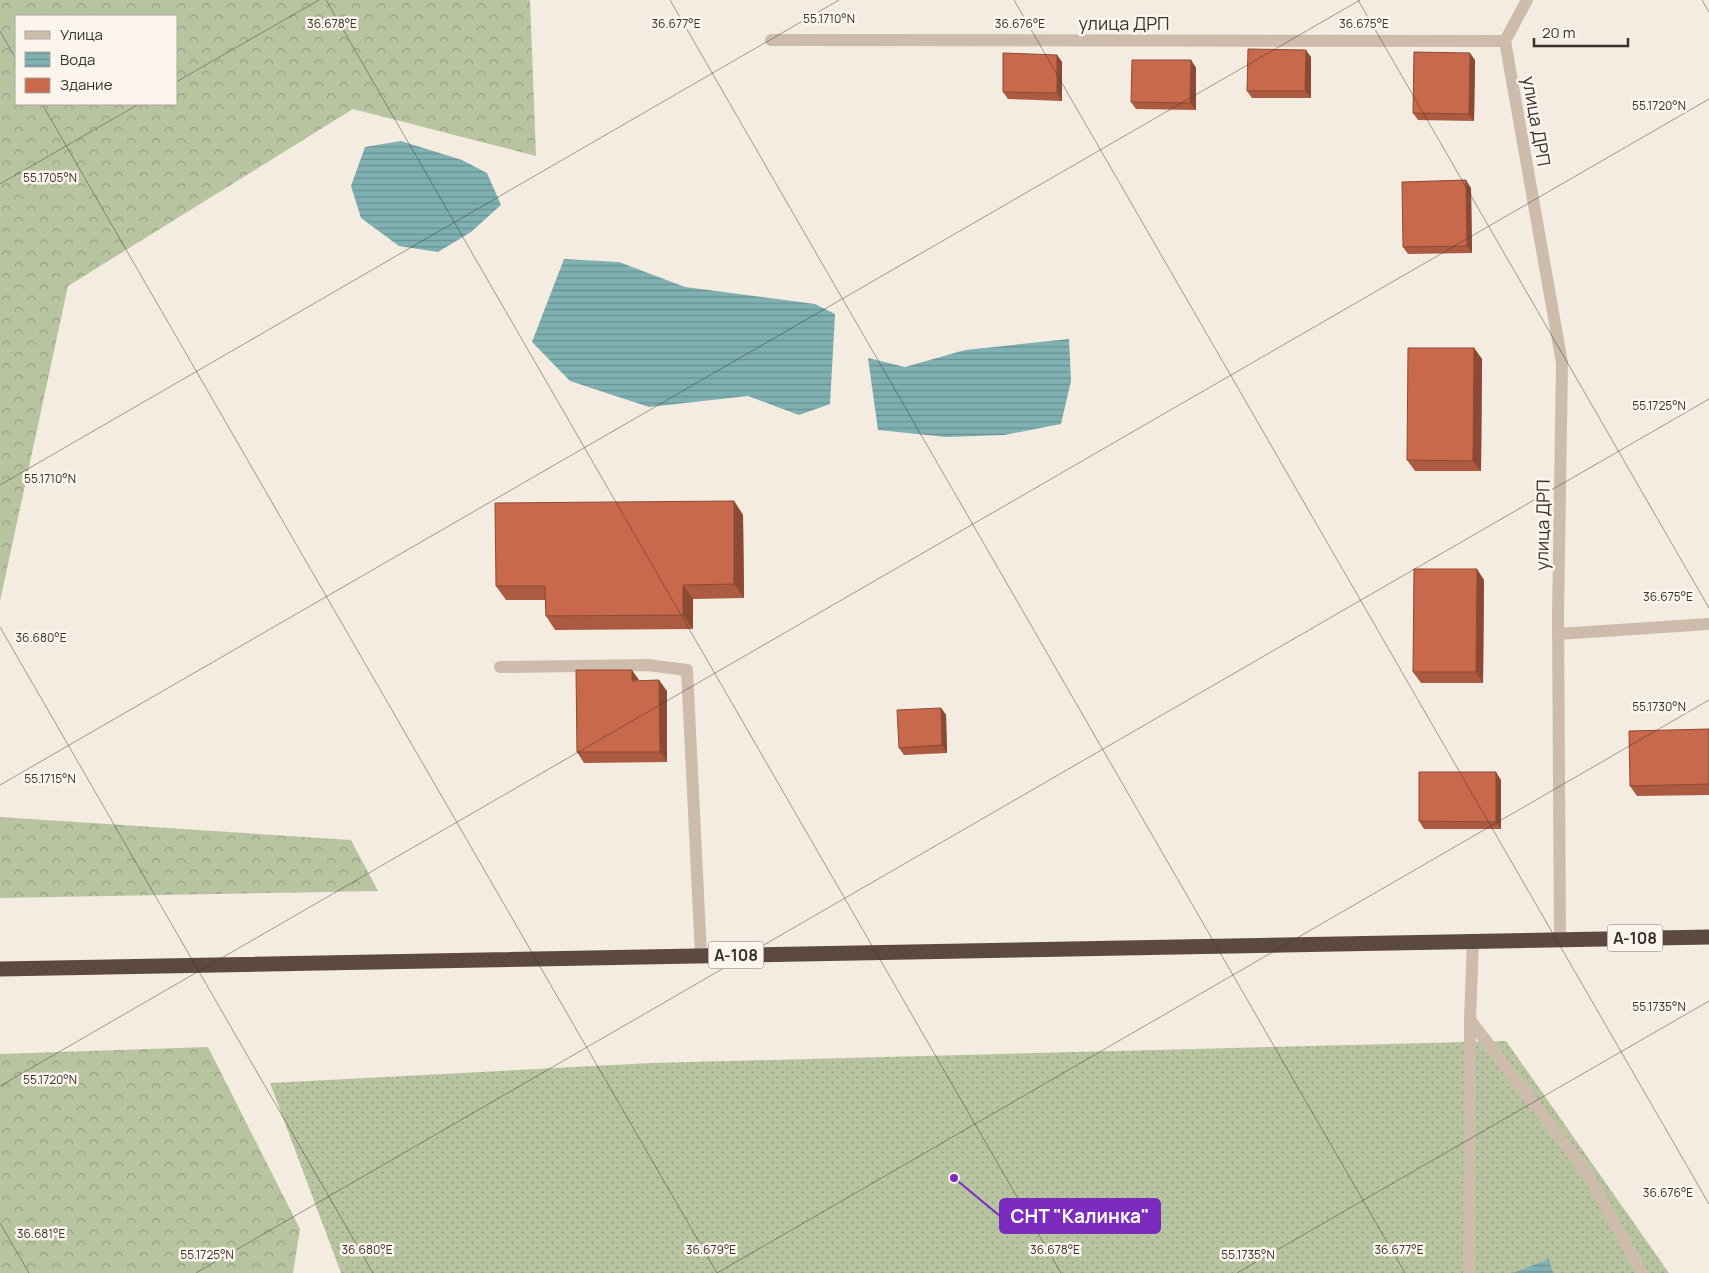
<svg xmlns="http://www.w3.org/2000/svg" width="1709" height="1273" font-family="Manrope,sans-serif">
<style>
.forest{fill:url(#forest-crowns);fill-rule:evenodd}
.garden{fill:url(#garden-dots)}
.water{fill:url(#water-rules)}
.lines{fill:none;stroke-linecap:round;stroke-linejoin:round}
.minor{stroke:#cdbbac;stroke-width:12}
.highway{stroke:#5c4a42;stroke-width:15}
.wall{fill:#ac5a40}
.shaded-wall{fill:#8c4a34}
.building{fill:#c8694b;stroke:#8c4a34}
.ticks{fill:none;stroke:#3b302b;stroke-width:1;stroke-opacity:0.45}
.labels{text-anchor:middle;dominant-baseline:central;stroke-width:5;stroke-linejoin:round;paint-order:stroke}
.shield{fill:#fbf5ee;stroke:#756b66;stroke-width:1}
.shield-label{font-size:16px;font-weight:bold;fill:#3b302b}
.street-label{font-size:18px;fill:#3b302b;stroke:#fbf5ee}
.ticks-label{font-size:12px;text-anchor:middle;fill:#3b302b;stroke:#fbf5ee;stroke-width:5;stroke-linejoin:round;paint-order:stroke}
.leader{fill:none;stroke:#7b2cbf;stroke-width:2}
.callout-dot{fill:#7b2cbf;stroke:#fbf5ee;stroke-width:2}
.callout{fill:#7b2cbf;stroke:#7b2cbf;stroke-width:2}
.callout-label{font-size:19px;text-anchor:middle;font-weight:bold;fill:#fff}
</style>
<defs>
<pattern id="forest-crowns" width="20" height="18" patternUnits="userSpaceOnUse" patternTransform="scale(1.25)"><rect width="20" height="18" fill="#b8c4a0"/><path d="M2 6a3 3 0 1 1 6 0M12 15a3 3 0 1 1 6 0" fill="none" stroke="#97a083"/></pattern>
<pattern id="garden-dots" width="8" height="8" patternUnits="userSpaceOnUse" patternTransform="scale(1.25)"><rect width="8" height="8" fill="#b8c4a0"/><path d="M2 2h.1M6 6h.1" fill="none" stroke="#97a083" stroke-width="1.8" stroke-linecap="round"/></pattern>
<pattern id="water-rules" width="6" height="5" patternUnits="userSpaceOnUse" patternTransform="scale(1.25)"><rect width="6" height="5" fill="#7fb0b2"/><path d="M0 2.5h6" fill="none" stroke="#699091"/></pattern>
</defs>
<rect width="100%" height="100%" fill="#f4ebe1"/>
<!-- forest -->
<path class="forest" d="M0,0H530L536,156L353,109L68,286L0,601ZM176,16V104H16V16Z
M0,817L351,840L378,891L0,898Z
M208,1047L300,1229L293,1273H0V1054Z"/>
<!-- garden -->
<path class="garden" d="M1506,1041L1669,1273H341L270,1083L651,1063Z"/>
<!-- water -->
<path class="water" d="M401,141L462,160L487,173L501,205L471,232L438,252L399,246L361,218L351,186L365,147Z
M564,259L619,262L685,287L815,304L835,314L830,404L799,415L748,396L649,407L570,381L532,342Z
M1069,339L1071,381L1061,424L1004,435L946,437L878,430L868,358L905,367L965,350Z
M1549,1259L1553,1273H1513Z"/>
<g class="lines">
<!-- minor -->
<path class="minor" d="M771,40L1505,41
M1505,41L1562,363L1558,616L1560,939
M1505,41L1527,0
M1558,634L1709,624
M500,667L647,665L687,670L701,955
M1470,1020L1587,1173L1642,1273
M1469,1273L1470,1020L1473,941"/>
<!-- highway -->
<path class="highway" d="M0,969L1709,937"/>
</g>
<!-- wall -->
<path class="wall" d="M1057,55L1062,62V101L1008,99L1003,92Z
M1311,57V98H1252L1247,91Z
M1191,60L1196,68V110L1136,109L1131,102Z
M1475,60L1474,121L1418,120L1413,113Z
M1471,188L1472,253L1408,254L1403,247Z
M1474,348L1482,359L1481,471H1415L1407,460Z
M734,501L743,515L744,598L693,599V629L555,630L546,616L545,600H506L496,586Z
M1484,580L1483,683H1421L1413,672Z
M639,681L667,691V762L584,763L577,752Z
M941,708L946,715L947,753L904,755L899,748Z
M1709,729V795L1637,796L1630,786Z
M1501,780V829H1424L1419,821Z"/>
<!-- shaded-wall -->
<path class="shaded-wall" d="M1306,50L1311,57V98L1305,91Z
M1470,53L1475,60L1474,121L1469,114Z
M1057,55L1062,62V101L1057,93Z
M1191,60L1196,68V110L1190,103Z
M1466,180L1471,188L1472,253L1467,246Z
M1474,348L1482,359L1481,471L1473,461Z
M734,501L743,515L744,598L734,584Z
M1477,569L1484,580L1483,683L1476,672Z
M683,585L693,599V629L683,615Z
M632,670L639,680L632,681Z
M659,680L667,691V762L660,752Z
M941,708L946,715L947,753L942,745Z
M1496,772L1501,780V829L1496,822Z"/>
<!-- building -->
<path class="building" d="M1248,49L1306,50L1305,91H1247Z
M1414,52L1470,53L1469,114L1413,113Z
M1003,53L1057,55V93L1003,92Z
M1132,60H1191L1190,103L1131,102Z
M1466,180L1467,246L1403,247L1402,182Z
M1408,348H1474L1473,461L1407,460Z
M734,501V584L683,585V615L546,616L545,586H496L495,503Z
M1414,569H1477L1476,672H1413Z
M576,670H632V681L659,680L660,752H577Z
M941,708L942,745L899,748L897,710Z
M1709,729V784L1630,786L1629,731Z
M1419,772H1496V822L1419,821Z"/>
<!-- ticks -->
<path class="ticks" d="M326,0L1061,1273M670,0L1405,1273M1014,0L1709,1204M1358,0L1709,608M1702,0L1709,12M0,31L16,59M176,82L319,0M42,104L717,1273M0,184L139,104M0,485L839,0M0,627L373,1273M0,785L1360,0M0,1086L1709,99M0,1223L29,1273M196,1273L1709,399M717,1273L1709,700M1237,1273L1709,1001"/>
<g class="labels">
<!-- shield labels -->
<g class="shield">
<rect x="1607.5" y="924.5" width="55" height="27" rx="4"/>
<rect x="708.5" y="941.5" width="55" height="27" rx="4"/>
</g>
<g class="shield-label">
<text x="1635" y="938">А-108</text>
<text x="736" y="955">А-108</text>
</g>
<!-- street labels -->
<g class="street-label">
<text x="1124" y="23">улица ДРП</text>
<text transform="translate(1537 121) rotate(80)">улица ДРП</text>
<text transform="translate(1542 525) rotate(-89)">улица ДРП</text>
</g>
</g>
<g class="ticks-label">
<text x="829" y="23">55.1710°N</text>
<text x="332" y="28">36.678°E</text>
<text x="676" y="28">36.677°E</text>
<text x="1020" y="28">36.676°E</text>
<text x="1364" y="28">36.675°E</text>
<text x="1659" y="110">55.1720°N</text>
<text x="50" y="182">55.1705°N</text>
<text x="1659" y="410">55.1725°N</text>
<text x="50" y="483">55.1710°N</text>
<text x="1668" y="601">36.675°E</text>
<text x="41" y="642">36.680°E</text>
<text x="1659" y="711">55.1730°N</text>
<text x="50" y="783">55.1715°N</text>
<text x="1659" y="1011">55.1735°N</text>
<text x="50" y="1084">55.1720°N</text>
<text x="1668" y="1197">36.676°E</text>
<text x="41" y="1238">36.681°E</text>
<text x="367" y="1254">36.680°E</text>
<text x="711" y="1254">36.679°E</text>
<text x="1055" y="1254">36.678°E</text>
<text x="1399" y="1254">36.677°E</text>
<text x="207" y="1259">55.1725°N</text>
<text x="1248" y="1259">55.1735°N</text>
</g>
<!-- callouts -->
<path class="leader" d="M954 1178L1000 1216"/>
<circle class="callout-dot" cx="954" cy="1178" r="5"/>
<rect class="callout" x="1000" y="1199" width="160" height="34" rx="5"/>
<g class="callout-label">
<text x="1080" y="1223">СНТ "Калинка"</text>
</g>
<!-- legend -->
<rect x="15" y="15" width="162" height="90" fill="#fbf5ee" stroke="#aea6a0"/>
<rect x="25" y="31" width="25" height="8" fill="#cdbbac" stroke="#aea6a0"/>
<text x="60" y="40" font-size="15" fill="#3b302b">Улица</text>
<rect x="25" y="52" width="25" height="15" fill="url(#water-rules)" stroke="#aea6a0"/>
<text x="60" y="65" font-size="15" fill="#3b302b">Вода</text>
<rect x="25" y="78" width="25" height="15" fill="#c8694b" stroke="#aea6a0"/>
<text x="60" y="90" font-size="15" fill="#3b302b">Здание</text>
<!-- scale -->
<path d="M1534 38v8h94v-8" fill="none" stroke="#3b302b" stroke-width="2.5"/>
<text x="1542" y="38" font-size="15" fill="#3b302b" stroke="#fbf5ee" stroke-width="4" paint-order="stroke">20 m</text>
</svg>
